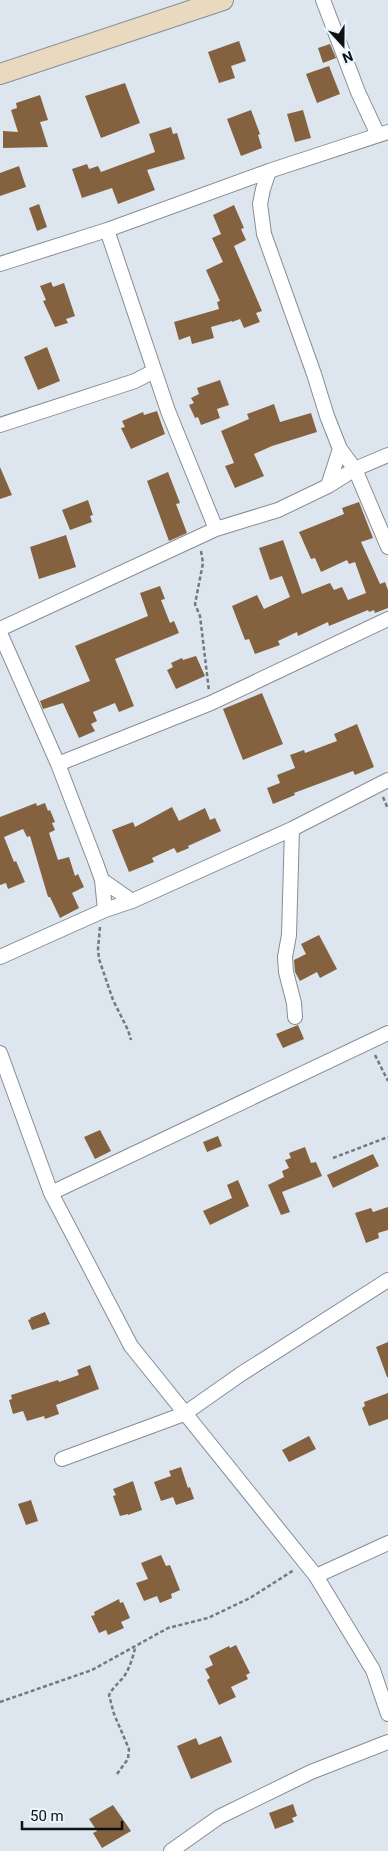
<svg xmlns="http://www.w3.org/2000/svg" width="388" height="1851" font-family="Roboto,sans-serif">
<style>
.building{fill:#85623f}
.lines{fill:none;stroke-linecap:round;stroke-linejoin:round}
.minor-casing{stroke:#858d95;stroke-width:16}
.secondary-casing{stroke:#858d95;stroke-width:22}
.path{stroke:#73797e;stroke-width:2.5;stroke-dasharray:4 2.5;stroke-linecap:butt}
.minor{stroke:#fff;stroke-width:14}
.secondary{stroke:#e9dabf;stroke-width:20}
</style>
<rect width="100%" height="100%" fill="#dde6ef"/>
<!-- building -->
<path class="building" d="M239,41L246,61L231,66L235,78L219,83L208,52Z
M330,44L336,58L323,63L318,48Z
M329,66L340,94L317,103L306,74Z
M125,83L140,123L101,138L85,96Z
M40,95L48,120L40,122L48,147L3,148V131L18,132L11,110L17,108L16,103Z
M251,110L260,134L258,135L262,148L241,156L227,119Z
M303,110L311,138L295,142L287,114Z
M171,127L173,134L177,133L185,159L147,170L155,190L118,204L112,188L82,198L72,169L87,164L89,169L98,166L101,172L155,152L149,134Z
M19,166L26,187L0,196V173Z
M39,204L47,227L37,231L29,208Z
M234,205L244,228L241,229L246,240L234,246L262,311L256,313L260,322L244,328L240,319L232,322V321L211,327L214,338L192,344L190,336L179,340L174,322L219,309L217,302L220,301L206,270L223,262L212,238L221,234L213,215Z
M51,282L53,287L64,283L75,316L66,319L68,323L55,327L43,301L46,300L40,286Z
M47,347L60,381L38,390L24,357Z
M220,380L229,405L217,409L220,418L201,425L198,417L195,418L189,405L194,403L191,398L199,394L197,388Z
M274,404L280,422L311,413L317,432L272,446L254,454L264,476L235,488L225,466L234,463L221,431L249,419L247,414Z
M157,411L165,434L131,449L121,428L125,427L122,421L143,412L144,415Z
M0,467L12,495L0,499Z
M168,472L180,503L176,504L187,533L169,541L147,481Z
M88,500L93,515L90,516L92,522L70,530L62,510Z
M359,502L373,538L361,542L380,584L385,582L388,590V608L375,613L374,610L369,612L368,610L329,626L328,622L298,636L297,632L278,641L280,645L255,654L249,639L245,640L232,606L257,595L264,609L290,597L282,576L270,580L259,548L283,540L302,594L330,583L334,590L342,587L348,600L366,593L355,562L349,564L347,560L321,572L315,558L311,559L299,532L344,514L342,508Z
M66,535L76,567L39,579L30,547Z
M160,586L165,599L161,600L170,623L174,621L179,633L115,659L134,706L119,712L115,703L93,712L97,721L91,724L95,731L79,738L63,703L43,709L40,701L90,681L75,646L148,616L140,593Z
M196,656L205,676L176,689L167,670L173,667L171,663L182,658L183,660Z
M262,693L283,744L243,760L223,709Z
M357,724L374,767L355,775L353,771L294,793L295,795L273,804L267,788L280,783L277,775L295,768L290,755L304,750L305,753L337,741L334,734Z
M36,803L37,806L45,803L48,811L50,810L55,822L52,823L55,830L49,833L58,860L69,857L75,876L78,874L84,887L72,893L79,908L60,918L50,897H48L30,836L27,837L23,829L4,837L14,862L16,861L25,882L8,889L6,883L0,885V817Z
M172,807L179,821L205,808L210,820L215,818L221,831L188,846L189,848L177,853L174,848L152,858L154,862L129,872L112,830L133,822L135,827Z
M319,935L337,969L320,978L317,972L300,981L295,972L294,960L306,954L301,944Z
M298,1025L304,1039L283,1048L276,1034Z
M100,1130L111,1151L95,1159L84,1137Z
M218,1136L222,1146L207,1152L203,1142Z
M305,1147L311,1163L316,1162L322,1176L282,1192L290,1212L281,1215L268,1185L284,1177L282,1171L289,1168L285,1160L291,1158L289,1153Z
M373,1154L379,1166L333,1188L327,1175Z
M238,1180L249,1206L210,1225L203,1211L232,1198L227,1185Z
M388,1207V1230L378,1233L379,1238L366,1243L355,1213L371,1208L373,1212Z
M45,1312L50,1324L32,1330L28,1320L31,1319L30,1318Z
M388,1342V1377H387L376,1347Z
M90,1365L99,1389L56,1405L59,1414L45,1419L44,1416L27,1421L23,1411L13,1414L9,1400L12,1399L11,1395L58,1380L59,1382L79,1375L77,1370Z
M388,1393V1419L369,1426L362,1408L365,1406L364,1402Z
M309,1436L316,1449L289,1462L282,1450Z
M181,1467L188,1488L190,1487L194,1499L176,1505L173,1497L161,1501L154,1482L171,1476L169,1471Z
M133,1481L142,1510L128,1515V1514L120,1516L113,1496L116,1495L113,1489Z
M31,1500L38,1521L26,1525L18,1504Z
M161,1555L166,1566L170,1565L180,1590L171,1594L172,1598L160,1603L157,1596L144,1601L136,1583L148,1579L141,1563Z
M119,1599L120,1603L123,1602L130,1618L121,1622L124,1628L108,1635L106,1630L99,1633L91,1616L95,1615L94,1612Z
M236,1645L250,1673L246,1675L248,1679L231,1687L236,1697L219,1705L207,1680L210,1678L205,1669L213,1665L209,1656L229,1646L230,1648Z
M221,1736L232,1762L191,1779L177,1746L196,1738L199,1745Z
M293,1804L297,1816L292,1818L294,1822L275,1829L269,1813Z
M113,1805L131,1831L102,1848L93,1833L97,1831L89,1819Z"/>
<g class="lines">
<!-- minor casing -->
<g class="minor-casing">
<path id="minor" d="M323,0L358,92L378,135
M269,171L263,189L260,204L264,234L314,374L327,416L340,449L355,469L388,547
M107,230L168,411L216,529
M0,264L107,230L269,171L388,132
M0,425L135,381L154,371
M328,486L340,449
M0,629L216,529L278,510L328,486L355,469L388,455
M0,633L58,764L96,863L102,880L105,910
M58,764L211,703L388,619
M292,829L289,935L285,957L286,972L294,1003L295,1017
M102,880L132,901
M0,957L105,910L132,901L292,829L388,780
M0,1053L51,1193L131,1346L316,1576L373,1670L388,1714
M51,1193L388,1033
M62,1459L184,1414L241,1374L388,1280
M316,1576L388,1543
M171,1851L219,1817L311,1772L388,1742"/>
</g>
<!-- secondary casing -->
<g class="secondary-casing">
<path id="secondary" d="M0,74L223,0"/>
</g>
<!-- path -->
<path class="path" d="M201,551L203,563L195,604L200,616L209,691
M383,797L388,809
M100,927L98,949L99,959L113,1000L128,1030L131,1040
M375,1055L388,1081
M333,1158L388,1137
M0,1702L92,1670L168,1628L208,1618L250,1598L294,1570
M117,1774L128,1759L129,1749L114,1714L109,1695C113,1687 120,1682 125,1675C130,1667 133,1657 135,1648"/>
<!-- minor -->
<use href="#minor" class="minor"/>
<!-- secondary -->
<use href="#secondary" class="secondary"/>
</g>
<!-- north arrow -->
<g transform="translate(343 45) rotate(159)" stroke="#eaf4fc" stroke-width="4" paint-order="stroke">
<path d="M0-4L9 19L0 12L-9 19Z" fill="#0e1113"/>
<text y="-8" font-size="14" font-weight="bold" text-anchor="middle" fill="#0e1113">N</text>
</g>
<!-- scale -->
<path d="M22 1821v8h100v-8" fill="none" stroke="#0e1113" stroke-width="2.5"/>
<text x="30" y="1821" font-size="15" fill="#0e1113" stroke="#eaf4fc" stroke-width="4" paint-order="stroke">50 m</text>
</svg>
